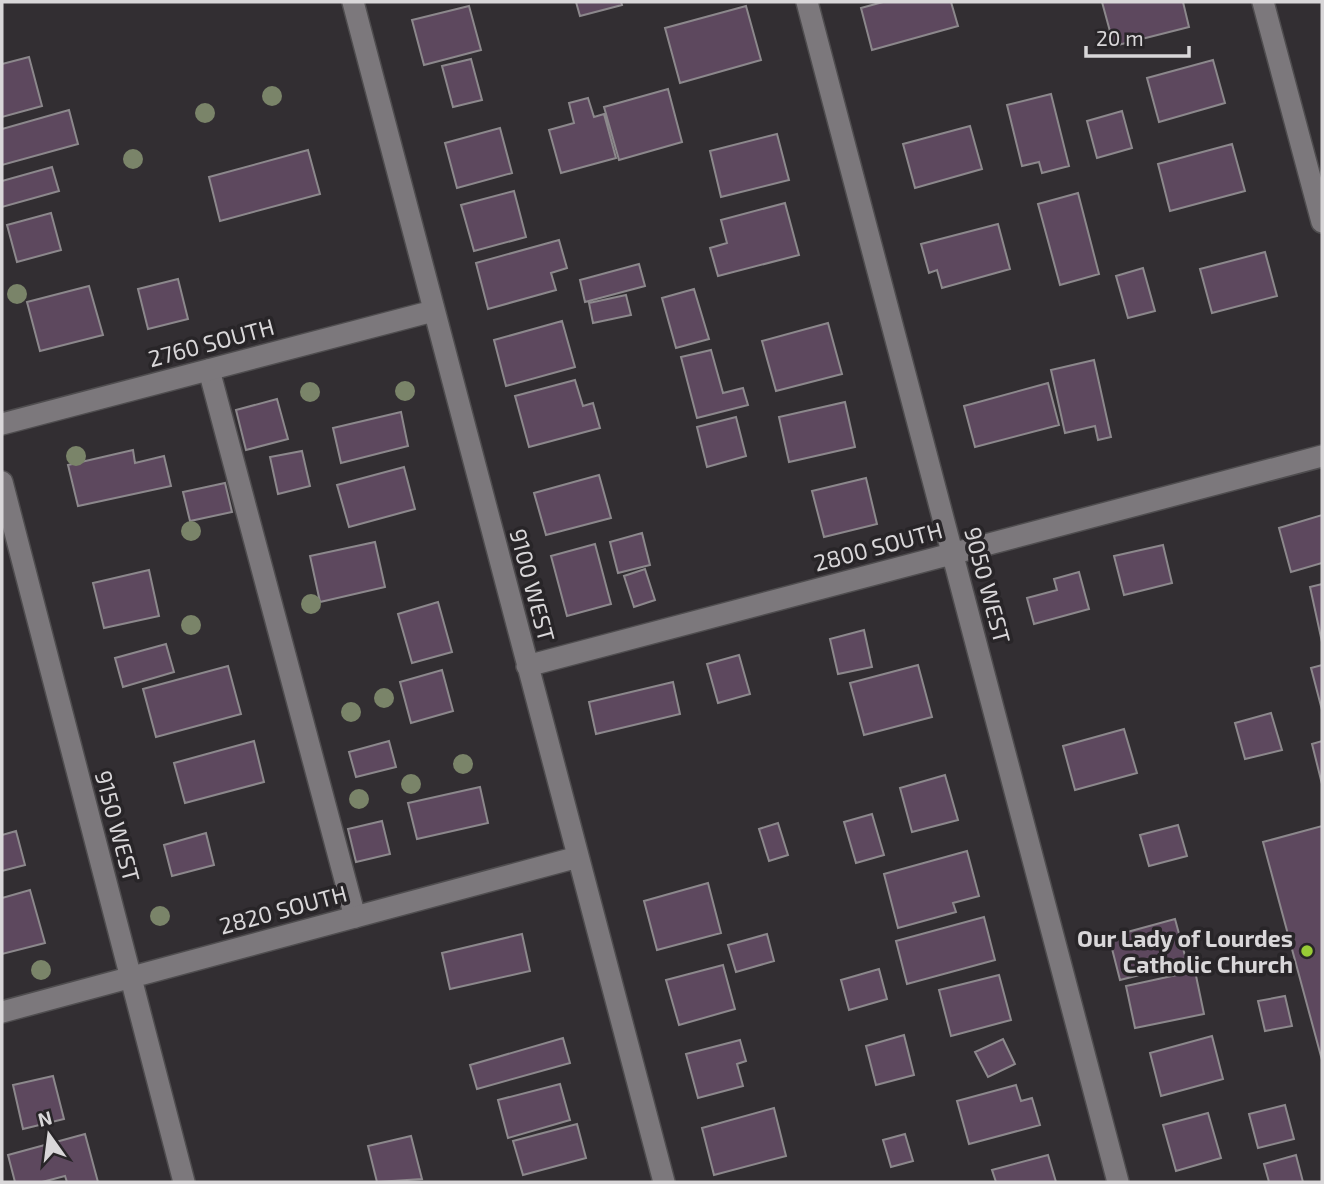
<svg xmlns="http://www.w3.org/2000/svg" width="1324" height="1184" font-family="'Exo 2',sans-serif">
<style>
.building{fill:#5d485e;stroke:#8c888c;stroke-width:2}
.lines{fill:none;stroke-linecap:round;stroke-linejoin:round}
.service-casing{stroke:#4f4d4f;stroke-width:24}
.minor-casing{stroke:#4f4d4f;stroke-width:24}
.service{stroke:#7c787c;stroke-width:21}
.minor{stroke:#7c787c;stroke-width:21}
.tree{fill:#7a8469}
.poi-dot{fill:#98cb36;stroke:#282528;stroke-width:2.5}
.labels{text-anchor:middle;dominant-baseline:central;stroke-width:7;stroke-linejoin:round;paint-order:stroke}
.street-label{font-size:23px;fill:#d9d7d9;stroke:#282528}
.poi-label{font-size:23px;font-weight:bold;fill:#d9d7d9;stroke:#282528;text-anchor:end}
</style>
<rect width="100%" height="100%" fill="#322e32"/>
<!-- building -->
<path class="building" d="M576,2H621L622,5L580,16Z
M883,2H951L958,26L872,50L861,8Z
M1102,2H1183L1189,27L1114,46Z
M469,6L481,50L424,65L412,20Z
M746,6L761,60L680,83L665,28Z
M29,57L42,106L2,117V64Z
M471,59L482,100L453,107L442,66Z
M1213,60L1225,103L1159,122L1147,78Z
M668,89L682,142L619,160L604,107Z
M1051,94L1069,166L1042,173L1039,162L1022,166L1007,105Z
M588,98L594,117L604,114L616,158L561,173L549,130L574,123L569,103Z
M69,110L78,144L2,165V129Z
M1122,111L1132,148L1097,158L1087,121Z
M970,126L982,169L915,188L903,144Z
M500,128L512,173L457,188L445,143Z
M777,134L789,180L721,197L710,151Z
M1232,144L1245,191L1170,211L1158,164Z
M308,150L320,194L220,221L209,177Z
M52,167L59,191L2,207V181Z
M514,191L526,237L474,251L461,205Z
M1078,193L1099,274L1060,285L1038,204Z
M785,203L799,255L718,276L710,248L727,243L721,220Z
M51,213L61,250L17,262L7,225Z
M998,224L1010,269L942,288L937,270L929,273L921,244Z
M559,240L567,268L551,273L556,290L488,309L476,263Z
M1265,252L1277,296L1212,313L1200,269Z
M639,264L645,286L585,302L580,280Z
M1143,268L1155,311L1128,318L1116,276Z
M178,279L188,319L148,329L138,289Z
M89,286L103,335L40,351L27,302Z
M694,289L709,339L676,348L662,298Z
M626,295L631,315L593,323L589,303Z
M562,321L575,367L506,386L494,340Z
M828,323L842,374L776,391L762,341Z
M711,350L723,393L743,388L748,405L697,418L681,357Z
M1094,360L1111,437L1098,440L1095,426L1065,433L1051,370Z
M575,380L583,406L593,403L600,428L529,447L515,396Z
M1048,383L1059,425L975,447L964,406Z
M277,399L288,439L246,450L236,410Z
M845,402L855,447L789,462L779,417Z
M401,412L408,446L341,463L333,428Z
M736,417L746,456L707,467L697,427Z
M133,450L135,463L164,456L171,486L78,506L68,465Z
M302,451L310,486L278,494L270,457Z
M404,467L415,509L349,527L337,485Z
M599,475L611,518L546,535L534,493Z
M866,478L877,524L824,537L812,491Z
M225,483L232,512L190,521L183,492Z
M1322,515V563L1291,572L1279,528Z
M642,533L650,565L618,573L610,542Z
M375,542L385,587L320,602L310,556Z
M595,544L611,604L567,616L551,556Z
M1163,545L1172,583L1124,595L1114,556Z
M645,569L655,600L634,607L624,576Z
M149,570L159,616L104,628L93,583Z
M1079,572L1089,609L1034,624L1027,598L1057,590L1054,579Z
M1322,584V642L1310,587Z
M438,602L452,652L412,663L398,614Z
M864,630L872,667L838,674L830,639Z
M166,644L174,672L123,687L115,658Z
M739,655L750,694L718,703L707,664Z
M918,665L932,717L864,735L850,683Z
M1322,665V710L1311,668Z
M228,666L241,714L156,737L143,689Z
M442,670L453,711L411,723L400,682Z
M673,682L680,714L596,734L589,702Z
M1271,713L1282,750L1245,759L1235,723Z
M1124,729L1137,773L1075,790L1063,746Z
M254,741L264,782L185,803L174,763Z
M389,741L396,767L356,777L349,752Z
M1322,741V784L1312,744Z
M945,775L958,820L912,832L900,788Z
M480,787L488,823L417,839L408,803Z
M872,814L884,855L856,863L844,822Z
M382,821L390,854L356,862L348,829Z
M778,823L788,855L769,861L759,829Z
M1178,825L1187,856L1149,866L1140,835Z
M1322,826V1060L1263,842Z
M16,831L25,865L2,871V835Z
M206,833L214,865L172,876L164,845Z
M967,851L979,896L953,903L956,912L898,928L884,874Z
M708,883L721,933L657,950L644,901Z
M30,890L45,943L2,954V898Z
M984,917L995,960L907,984L896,941Z
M1175,919L1187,963L1120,980L1109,937Z
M522,934L530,971L450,989L442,953Z
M767,934L774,961L736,972L728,945Z
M723,965L735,1009L679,1025L666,980Z
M879,969L887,999L849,1010L841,980Z
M1195,971L1204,1014L1135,1028L1126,986Z
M999,975L1011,1020L951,1036L939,990Z
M1285,996L1292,1026L1265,1031L1258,1001Z
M904,1035L914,1075L876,1085L866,1046Z
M1212,1036L1223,1079L1161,1096L1150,1053Z
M563,1038L570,1063L477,1089L470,1065Z
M1003,1039L1015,1064L988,1077L975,1052Z
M740,1040L746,1061L737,1064L743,1086L698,1098L686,1054Z
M53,1076L64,1119L23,1129L13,1085Z
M560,1084L570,1120L508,1138L498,1100Z
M1016,1085L1021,1101L1032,1098L1040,1125L969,1144L957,1101Z
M1285,1105L1294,1139L1258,1148L1249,1114Z
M774,1108L786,1156L714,1175L702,1128Z
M1208,1113L1221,1158L1176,1171L1163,1125Z
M577,1124L586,1158L523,1175L513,1141Z
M85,1134L98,1182H67L65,1176L42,1182H15L8,1155Z
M905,1134L913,1161L891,1167L883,1140Z
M411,1136L422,1179L377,1182L368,1146Z
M1048,1155L1056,1182H996L992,1170Z
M1296,1155L1303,1182H1269L1264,1164Z"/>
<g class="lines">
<!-- service casing -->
<g class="service-casing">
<path id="service" d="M209,370L355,917"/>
</g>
<!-- minor casing -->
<g class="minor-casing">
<path id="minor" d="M353,2L664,1182
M807,2L1118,1182
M1263,2L1322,222
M2,424L433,311
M2,482L184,1182
M527,666L1322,456
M2,1012L578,857"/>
</g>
<!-- service -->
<use href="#service" class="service"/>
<!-- minor -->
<use href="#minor" class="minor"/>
</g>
<!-- trees -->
<g class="tree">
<circle cx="272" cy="96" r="10"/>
<circle cx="205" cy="113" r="10"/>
<circle cx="133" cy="159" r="10"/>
<circle cx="17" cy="294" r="10"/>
<circle cx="405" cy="391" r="10"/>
<circle cx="310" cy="392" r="10"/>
<circle cx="76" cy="456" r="10"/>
<circle cx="191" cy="531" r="10"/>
<circle cx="311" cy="604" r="10"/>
<circle cx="191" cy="625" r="10"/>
<circle cx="384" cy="698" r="10"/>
<circle cx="351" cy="712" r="10"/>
<circle cx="463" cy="764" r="10"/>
<circle cx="411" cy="784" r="10"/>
<circle cx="359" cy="799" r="10"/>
<circle cx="160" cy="916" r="10"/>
<circle cx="41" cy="970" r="10"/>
</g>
<!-- markers -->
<circle class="poi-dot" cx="1307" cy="951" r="7"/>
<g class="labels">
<!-- street labels -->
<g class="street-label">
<text transform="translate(211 342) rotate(-15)">2760 SOUTH</text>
<text transform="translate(878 546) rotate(-15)">2800 SOUTH</text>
<text transform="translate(533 585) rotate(75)">9100 WEST</text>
<text transform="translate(988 585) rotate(75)">9050 WEST</text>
<text transform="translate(118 826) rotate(75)">9150 WEST</text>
<text transform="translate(283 909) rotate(-15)">2820 SOUTH</text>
</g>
<!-- poi labels -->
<g class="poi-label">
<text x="1293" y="938">Our Lady of Lourdes<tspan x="1293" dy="26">Catholic Church</tspan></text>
</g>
</g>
<!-- border -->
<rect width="1324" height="1184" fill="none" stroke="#d9d7d9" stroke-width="7"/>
<!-- north arrow -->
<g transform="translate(49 1135) rotate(346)" stroke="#282528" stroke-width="5" paint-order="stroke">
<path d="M0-5L12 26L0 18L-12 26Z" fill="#d9d7d9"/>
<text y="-10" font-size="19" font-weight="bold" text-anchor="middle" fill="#d9d7d9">N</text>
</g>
<!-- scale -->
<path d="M1086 46v10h103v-10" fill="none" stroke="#d9d7d9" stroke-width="3.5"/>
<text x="1096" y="46" font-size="21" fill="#d9d7d9" stroke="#282528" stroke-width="5" paint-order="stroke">20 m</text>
</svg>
